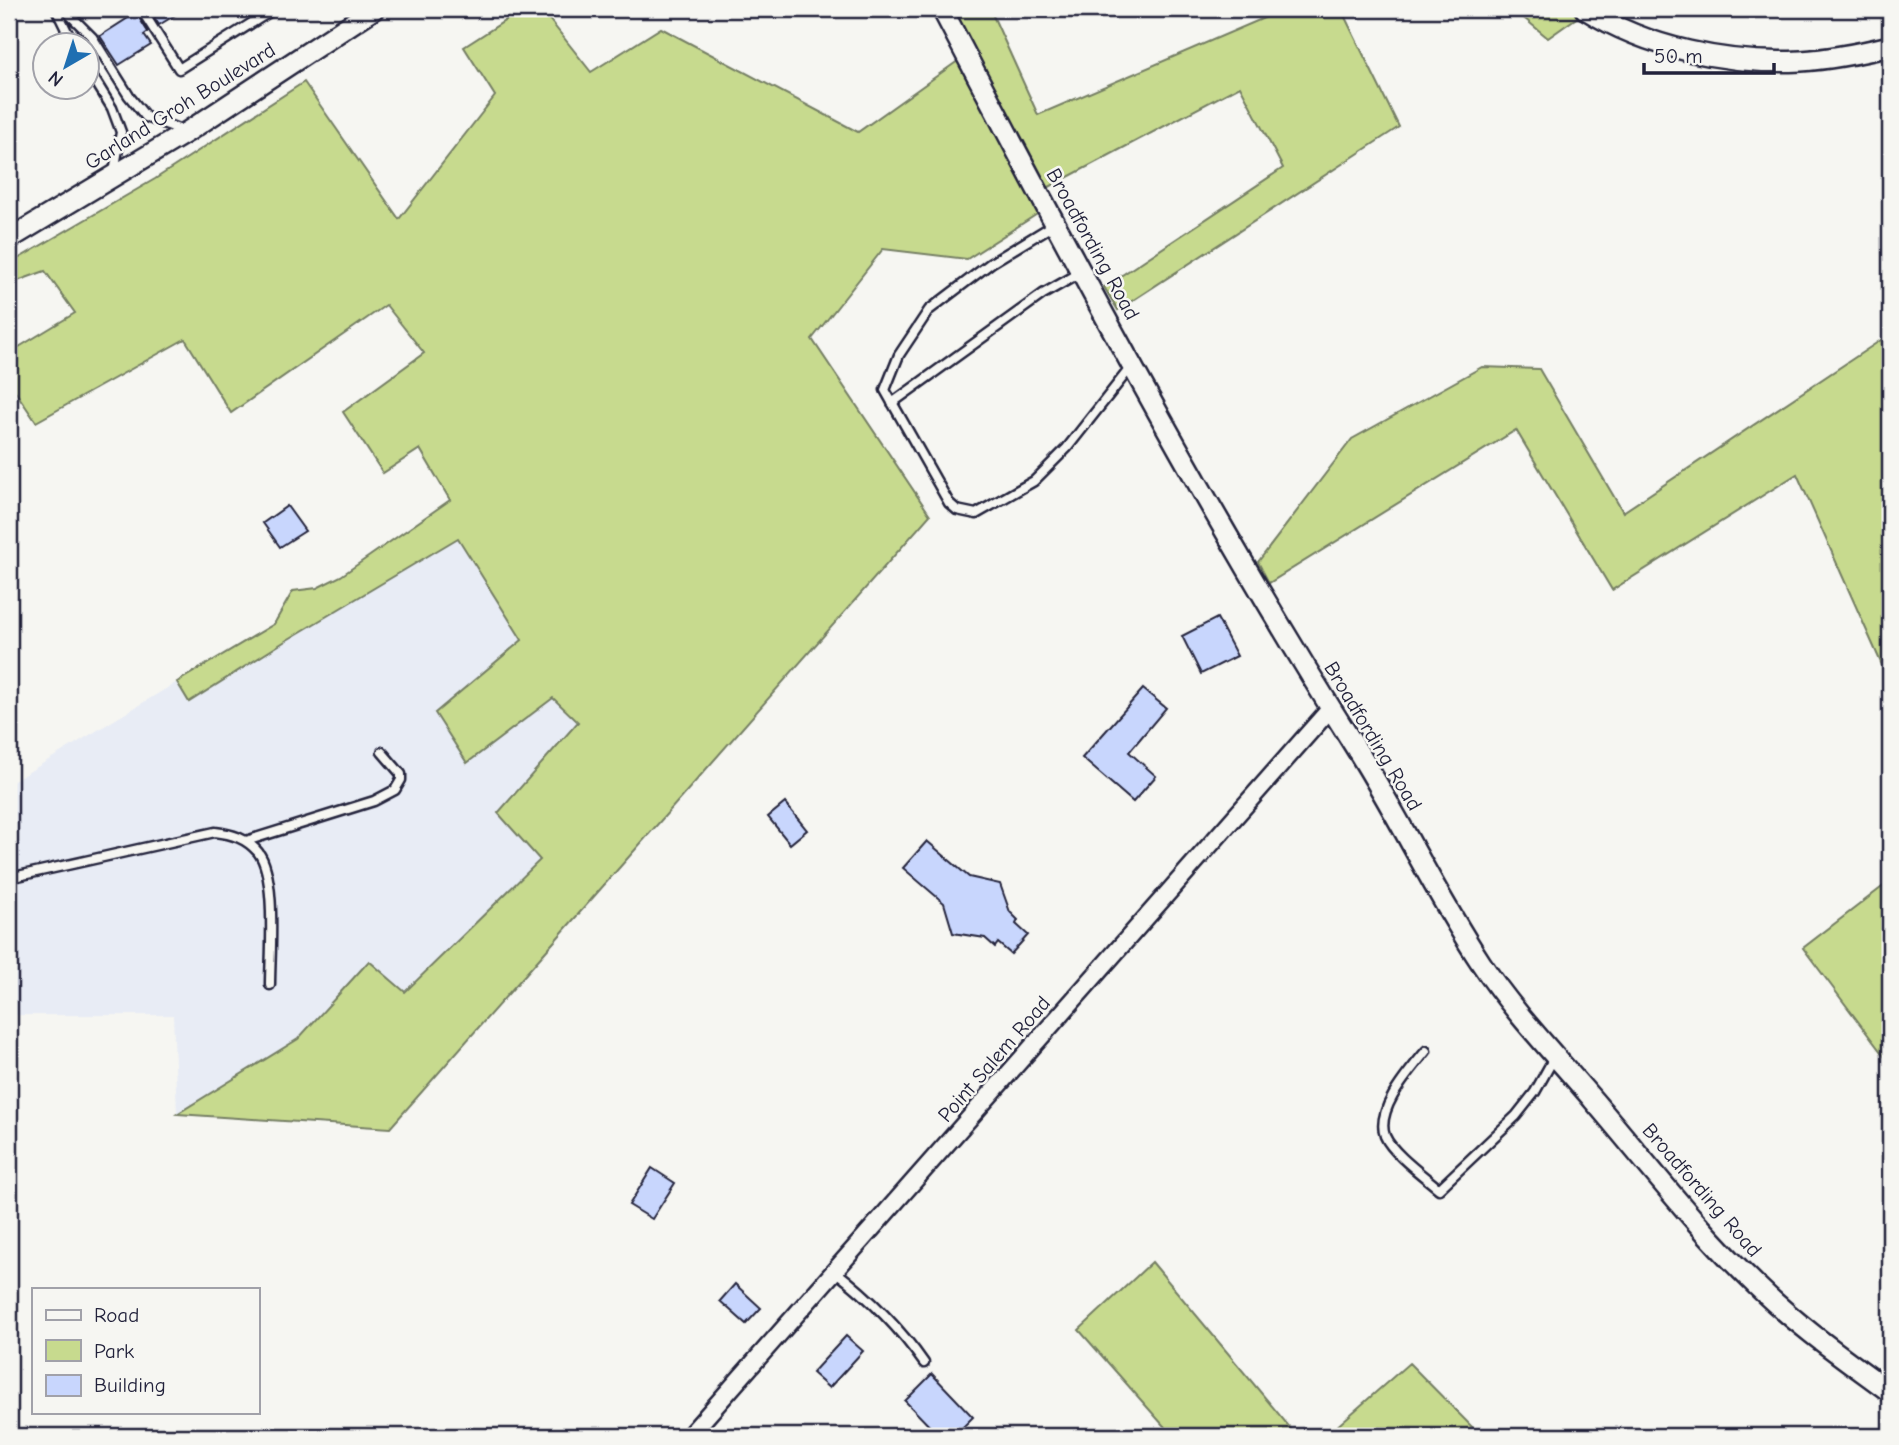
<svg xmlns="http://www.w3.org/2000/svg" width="1899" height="1445" font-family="'Comic Neue',sans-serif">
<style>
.built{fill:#e8ecf5}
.green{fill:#c7da8e;stroke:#747e64;stroke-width:2}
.building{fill:#c8d6fd;stroke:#22223b;stroke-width:2}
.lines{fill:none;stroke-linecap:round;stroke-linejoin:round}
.service-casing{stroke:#22223b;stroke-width:13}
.minor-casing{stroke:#22223b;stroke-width:21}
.tertiary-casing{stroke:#22223b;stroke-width:24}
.service{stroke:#f6f6f2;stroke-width:8}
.minor{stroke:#f6f6f2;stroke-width:16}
.tertiary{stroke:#f6f6f2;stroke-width:19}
.labels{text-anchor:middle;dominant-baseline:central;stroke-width:5;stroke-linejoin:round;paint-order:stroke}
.street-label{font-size:21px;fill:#22223b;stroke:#f6f6f2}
</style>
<rect width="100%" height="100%" fill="#f6f6f2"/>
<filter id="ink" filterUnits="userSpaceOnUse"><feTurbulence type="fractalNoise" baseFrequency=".0143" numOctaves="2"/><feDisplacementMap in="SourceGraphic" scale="14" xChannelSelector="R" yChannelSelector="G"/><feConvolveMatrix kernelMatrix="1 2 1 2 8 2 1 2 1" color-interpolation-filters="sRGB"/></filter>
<g filter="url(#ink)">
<!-- built -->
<path class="built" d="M458,538L522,641L435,712L468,763L553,698L579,722L498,813L540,859L405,992L368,961L298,1039L177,1114L173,1015H9V784L177,682L189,702L287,640Z"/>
<!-- green -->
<path class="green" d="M523,9H541L591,72L661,28L858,132L962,58L938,9H990L1038,115L1285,9H1341L1399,127L1118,310L1104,287L1283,168L1240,86L1034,195L1042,211L967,259L883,249L812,339L930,515L390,1128L177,1114L298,1039L369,961L405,992L540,860L498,813L578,722L553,698L467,763L435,713L522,640L458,538L287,640L189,702L177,682L274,624L293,591L317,588L341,576L450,500L420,449L383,473L343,412L424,353L386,305L231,413L185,339L36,422L9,382V353L75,313L45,271L9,284V264L155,179L304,82L399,219L495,96L464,47Z
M1513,9H1589L1548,38Z
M1890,334V683L1797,474L1612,590L1516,430L1269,583L1258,562L1352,439L1482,367L1539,369L1623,512Z
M1890,881V1064L1803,948Z
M1152,1262L1297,1436H1169L1171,1434L1079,1330Z
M1409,1363L1481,1436H1326Z"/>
<!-- building -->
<path class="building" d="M149,9H185L159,25Z
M136,13L148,32L144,35L151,45L119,65L100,36Z
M287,506L305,531L280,547L263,523Z
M1217,618L1237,656L1201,674L1182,636Z
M1143,689L1166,708L1129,752L1156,776L1133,802L1082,758Z
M785,803L807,830L790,844L768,817Z
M927,841L969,877L1000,884L1010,912L1018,920L1016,924L1028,935L1011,954L998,943L995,947L985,938L953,933L944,903L903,868Z
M652,1168L675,1183L652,1219L629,1205Z
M735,1284L761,1308L746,1324L720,1301Z
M846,1336L863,1351L829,1388L812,1373Z
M932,1374L973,1417L954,1436H939L905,1401Z"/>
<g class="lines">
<!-- service casing -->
<g class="service-casing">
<path id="service" d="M56,9L74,46
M64,9L92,37L129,96L146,117L184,131
M141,9L179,69L274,9
M88,69L112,108L121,132L114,172
M1055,224L991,263L929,310L899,355L885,390L949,503L957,510L976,514L1034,481L1067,448L1131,367
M892,403L1043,294L1080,273
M246,841L374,801L395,790L401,780V774L382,752
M9,878L215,832C232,834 246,838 258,852C277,876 270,952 270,985
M1426,1051C1410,1071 1375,1109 1385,1136C1392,1153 1424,1176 1439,1189L1516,1116L1535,1092L1555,1056
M835,1271C870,1298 899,1327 924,1363"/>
</g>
<!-- minor casing -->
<g class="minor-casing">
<path id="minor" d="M689,1436L1330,709"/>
</g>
<!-- tertiary casing -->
<g class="tertiary-casing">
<path id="tertiary" d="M942,9C1073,260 1206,511 1357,750C1401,820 1436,895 1481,963C1514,1013 1556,1056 1594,1101C1647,1163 1698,1230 1757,1286C1798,1326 1844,1358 1890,1392
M1585,9C1646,48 1729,65 1801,61C1831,59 1861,53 1890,46
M9,239L187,132L374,9"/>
</g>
<!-- service -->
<use href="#service" class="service"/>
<!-- minor -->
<use href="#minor" class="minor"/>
<!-- tertiary -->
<use href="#tertiary" class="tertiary"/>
</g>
</g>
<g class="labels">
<!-- street labels -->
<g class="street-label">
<text transform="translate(180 106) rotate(-32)">Garland Groh Boulevard</text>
<text transform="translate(1093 244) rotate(61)">Broadfording Road</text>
<text transform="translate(1373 736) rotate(59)">Broadfording Road</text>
<text transform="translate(994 1059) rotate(-49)">Point Salem Road</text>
<text transform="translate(1702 1190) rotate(49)">Broadfording Road</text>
</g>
</g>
<!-- margin -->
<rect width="1899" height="1445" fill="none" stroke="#f6f6f2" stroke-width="35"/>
<rect x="18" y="18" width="1864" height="1410" fill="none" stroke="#22223b" stroke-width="2.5" filter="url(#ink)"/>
<!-- legend -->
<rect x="32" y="1288" width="228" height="126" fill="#f6f6f2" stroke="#a1a1a9" stroke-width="2"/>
<rect x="46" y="1310" width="35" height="10" fill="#f6f6f2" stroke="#a1a1a9" stroke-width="2"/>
<text x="94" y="1322" font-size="21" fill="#22223b">Road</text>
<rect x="46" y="1340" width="35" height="21" fill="#c7da8e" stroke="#a1a1a9" stroke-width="2"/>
<text x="94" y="1358" font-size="21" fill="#22223b">Park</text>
<rect x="46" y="1375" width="35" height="21" fill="#c8d6fd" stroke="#a1a1a9" stroke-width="2"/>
<text x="94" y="1392" font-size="21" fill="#22223b">Building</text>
<!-- north arrow -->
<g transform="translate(66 66) rotate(219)"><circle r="33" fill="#f6f6f2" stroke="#a1a1a9" stroke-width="2"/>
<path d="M0-5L12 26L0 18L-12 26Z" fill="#1f6fb2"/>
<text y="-10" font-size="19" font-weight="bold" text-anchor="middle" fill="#22223b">N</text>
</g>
<!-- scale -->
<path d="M1644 63v10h130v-10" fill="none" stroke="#22223b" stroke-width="3.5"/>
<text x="1654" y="63" font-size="21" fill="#22223b" stroke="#f6f6f2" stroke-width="5" paint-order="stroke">50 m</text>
</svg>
